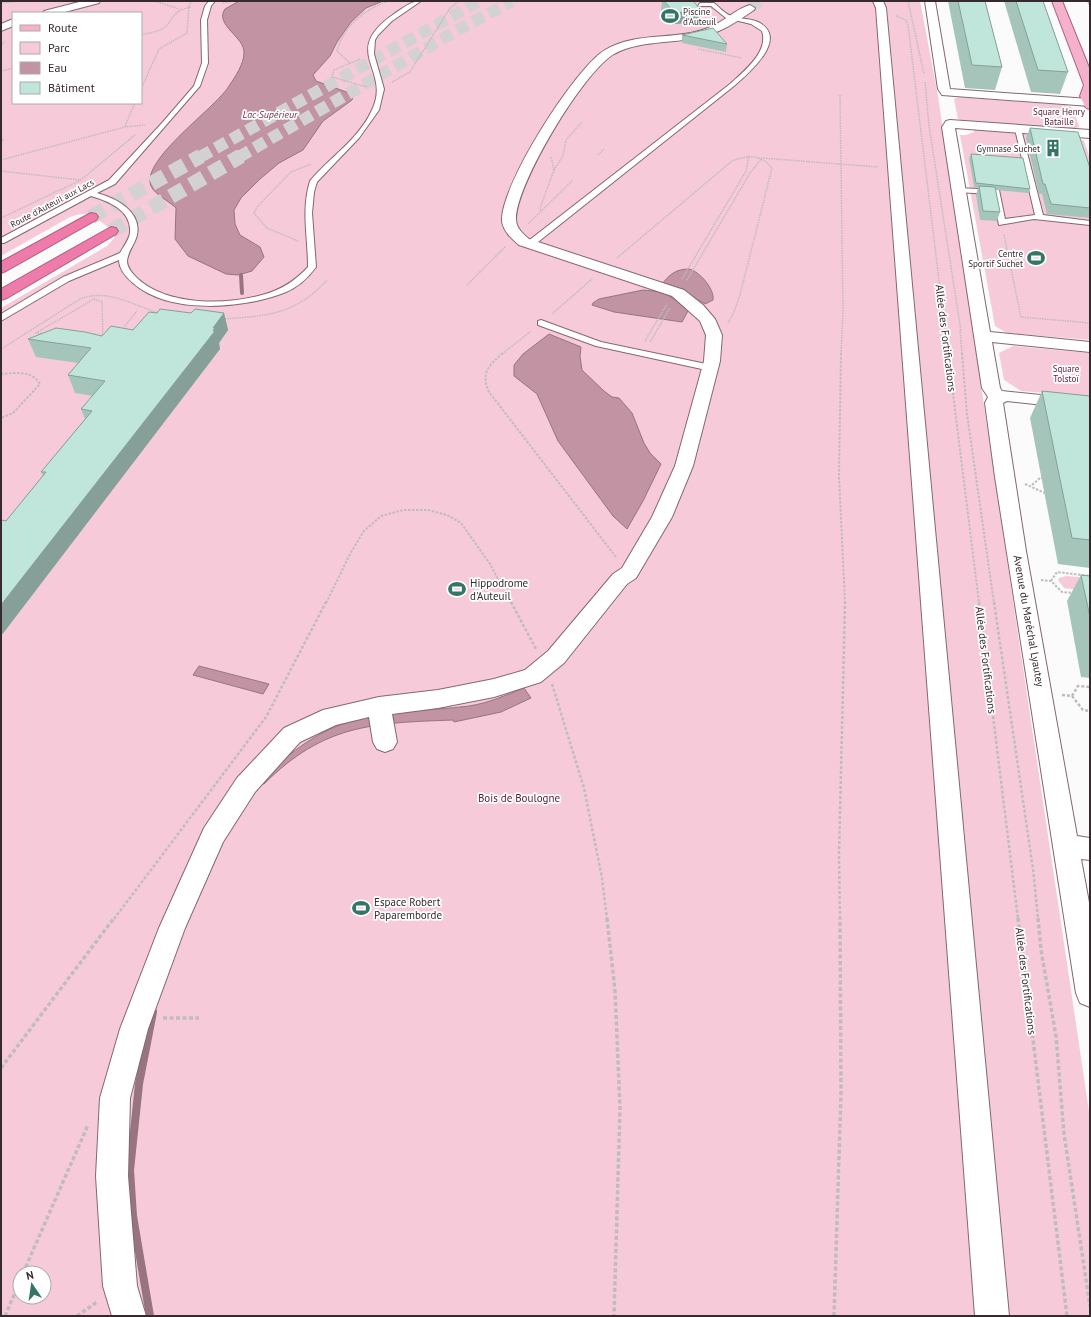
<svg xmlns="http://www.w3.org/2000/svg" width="1091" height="1317" font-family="'PT Sans',sans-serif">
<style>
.green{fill:#f7cad9;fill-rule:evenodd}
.water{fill:#c193a3;stroke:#987480}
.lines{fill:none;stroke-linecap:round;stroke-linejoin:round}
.stream-far1{stroke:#987480;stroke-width:4}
.stream{stroke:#987480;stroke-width:8}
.street-tunnel{stroke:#d4d1d2;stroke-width:12;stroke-dasharray:12 6;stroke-linecap:butt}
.highway-tunnel-far1{stroke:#d4d1d2;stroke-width:12;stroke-dasharray:12 6;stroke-linecap:butt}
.highway-tunnel{stroke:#d4d1d2;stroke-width:15;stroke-dasharray:15 8;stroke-linecap:butt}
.lane-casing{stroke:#856771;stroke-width:2}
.street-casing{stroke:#856771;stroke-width:2}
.primary-casing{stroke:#af5f7f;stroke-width:2}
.highway-casing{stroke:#af5f7f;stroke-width:2}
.path-far3{stroke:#c0bcbd;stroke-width:1.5;stroke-dasharray:1.5 1;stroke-linecap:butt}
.path-far2{stroke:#c0bcbd;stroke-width:2;stroke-dasharray:2.5 1.5;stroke-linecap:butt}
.path-far1{stroke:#c0bcbd;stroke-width:2.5;stroke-dasharray:3 2;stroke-linecap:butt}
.path{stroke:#c0bcbd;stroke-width:3.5;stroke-dasharray:4 2.5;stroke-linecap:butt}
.lane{fill:#fff;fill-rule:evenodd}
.street{fill:#fff;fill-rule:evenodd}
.primary{fill:#f5b0cc;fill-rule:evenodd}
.highway{fill:#ef7baa;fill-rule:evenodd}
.wall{fill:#a5c5bb}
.shaded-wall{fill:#86a099}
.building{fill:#c0e5da;stroke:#86a099}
.labels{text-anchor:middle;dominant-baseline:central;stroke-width:3.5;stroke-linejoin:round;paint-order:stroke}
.far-poi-label{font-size:9px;fill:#372a2e;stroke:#fff;text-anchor:end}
.far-park-label{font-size:9px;fill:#551d36;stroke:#fff}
.far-street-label{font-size:9px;fill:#372a2e;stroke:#fff}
.far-water-label{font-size:10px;font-style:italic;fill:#72374f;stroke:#fff}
.street-label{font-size:11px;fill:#372a2e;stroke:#fff}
.poi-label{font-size:11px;fill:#372a2e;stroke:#fff;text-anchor:start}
.park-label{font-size:11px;fill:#551d36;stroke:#fff}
</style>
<rect width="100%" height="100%" fill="#fbfbfb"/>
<!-- green -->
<path class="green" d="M1,1H920L938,96L1090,1118V1316H1V308L107,246L116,236C115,230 92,215 86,214C80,214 75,215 70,217L1,256ZM13,13H141V103H13ZM20,1273H44V1297H20Z
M959,97L1066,105L1073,108L1079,127L1074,129L964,121L958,119L954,99Z
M974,130L1075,137L1084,141L1090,158V340L1007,333L995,326L960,135H966L974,132Z
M1013,346L1090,353V397L1021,391L1004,380L999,353Z
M1066,576L1090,578V592L1064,588L1058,580L1059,578Z"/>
<!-- water -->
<path class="water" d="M239,1H383L366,8L351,22L337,42L330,56L313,75L316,81L352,94L353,96L352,100L323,121L303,150L279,163L260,179L241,198L234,210L235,224L240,235L260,247L264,257L252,271L238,275L226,274L188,256L175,239L176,208C169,201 155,195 151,186C140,160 216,108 229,86C235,77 244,64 244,53C245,37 214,25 225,9Z
M689,269C699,271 715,289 713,300L705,304L683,291L662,284C670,274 676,269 689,269Z
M643,290L663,292L689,309L682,322L614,312L592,305L593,303L599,299Z
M549,334L581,347L580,356L582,370L604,391L612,397L619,398L632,413L644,443L650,453L661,464L643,501L627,529L613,516L558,441L537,394L514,376V365L523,354Z
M199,666L269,684L263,694L193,675Z
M524,688L531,698L501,712L454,722L453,720C373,723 324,724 264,784L259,782C286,756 313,733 349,722C388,710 430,711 469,706C489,703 506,695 524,688Z"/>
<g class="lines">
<!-- stream-far1 -->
<path class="stream-far1" d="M241,275L242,293"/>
<!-- stream -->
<path class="stream" d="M150,1316L133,1216L130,1170L139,1084L153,1012"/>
<!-- street-tunnel -->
<path class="street-tunnel" d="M750,8L759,1"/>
<!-- highway-tunnel-far1 -->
<path class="highway-tunnel-far1" d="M200,157L479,1
M239,157L456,31L512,1"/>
<!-- highway-tunnel -->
<path class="highway-tunnel" d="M91,217L201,156
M111,231L241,156"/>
<!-- lane casing -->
<g class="lane-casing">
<path id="lane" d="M209,1H215L211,6L207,20L208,63L200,86L115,184L97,193C115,198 142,211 137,235C135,244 128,251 127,261C127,268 133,274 138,279C169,306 224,305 262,295C281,290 295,281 308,267C308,237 301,210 310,181C330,157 359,139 372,110C392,69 339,52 394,14C403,8 411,1 421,1L392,21L378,35L375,40L374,54L384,89L379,110L359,138L317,182L314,192L312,213L316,267C308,278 298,287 286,292C244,309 169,315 133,283C126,277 119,269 119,260L69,281L1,321V314L63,277L120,253C123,247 129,240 130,233C132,210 108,201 91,196L4,243H1V238L109,180L162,123L194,86L202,63L201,20L205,6Z
M700,3H714C719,7 724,13 731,16C739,19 749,18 758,22C790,38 749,73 734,86L533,246H527V242L730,84C744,71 769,52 762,31L751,24L726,18L711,6H698Z
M1018,127L1021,129L1043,215L1090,221V225L1034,219L999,225L993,194L955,192V188H958L999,190L1005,219L1035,215L1015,129Z
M541,320L601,342L711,365L716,368L711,371L596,346L538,325V321Z"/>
</g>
<!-- street casing -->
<g class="street-casing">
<path id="street" d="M83,1H100L99,3L61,13H43L44,11Z
M873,1H883L886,8L1009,1316H975L876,8Z
M925,1H935L950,89L1089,99L1090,106L942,95L938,89Z
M750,5L755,8L754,10C736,22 721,33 700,37C671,44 640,40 614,54C583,72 516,184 516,219C516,228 523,234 529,239L684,290L703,305L715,319L722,335L720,361L693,466L672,517L636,578L627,584L564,663L541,682L494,697L438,708L392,714L397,742L393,749L385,752L377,749L373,742L369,717L336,725L300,742L255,792L223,842L185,928L148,1029L130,1098L128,1176L137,1286L146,1316H112L103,1286L96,1176L100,1098L120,1029L159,928L204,828L237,778L284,728L323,710L379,697L438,690L494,679L525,670L548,651L613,574L622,568L652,517L675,466L704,361L706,335L700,321L672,296L519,245C512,239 503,231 502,221C500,186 575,68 605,50C637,31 675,41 708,28C723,23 735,9 750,5Z
M13,19V26L1,31V24Z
M950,120L1090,130V138L955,128L990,332L1090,342V352L992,342L1000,388L1002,391L1090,400V410L1007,401L1003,403L1026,551L1077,836L1090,838V860L1081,859L1090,908V1007L1080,1003L1076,993L995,477L985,403L988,397L982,388L942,127L946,121Z"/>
</g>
<!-- primary casing -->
<g class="primary-casing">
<path id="primary" d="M1052,1H1062L1090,70V109L1086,108L1080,96L1084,85Z"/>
</g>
<!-- highway casing -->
<g class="highway-casing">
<path id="highway" d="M91,213L96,214L98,217L96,220L6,271L1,273V262Z
M111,227L116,228L118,231L116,234L7,298L1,300V289Z"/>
</g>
<!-- path-far3 -->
<path class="path-far3" d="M155,1L179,9
M908,1L924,74
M1,3L21,1
M223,3L233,1
M896,16L906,20L908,25L948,354
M141,35C148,33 156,32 162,29C173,24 169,11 191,7
M1,45L5,41
M698,49L742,58
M360,59L334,70L332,77L367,87
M350,63L337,51C344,25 364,10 388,1
M1,71L13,68
M392,82L410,72L450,8L459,1
M925,82L929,126L961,331
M141,89L159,49L187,33L189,5L192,1
M840,95L843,310L841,354
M125,126L135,103
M1,137L3,140L1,142
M598,155L604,149
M1,160L125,127L145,125
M554,170L563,156L566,140L582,122
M1,171L80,180
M541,211L540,208L554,170L551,156
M1,218L81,180L136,134
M528,224L573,180
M1004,235L1021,317L1090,323
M298,241L267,228L254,213L257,207L291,172L311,164
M617,258L732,161C748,155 761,154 772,168L740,295L734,312L728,323
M682,279L746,171L749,155
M687,280L750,173L762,158L878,167
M467,285L506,246
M552,314L592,279
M222,319C267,316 295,315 327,280
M960,330L962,354
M121,331L137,311
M44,334L36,333L94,299L102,302L103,338
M645,341L667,304
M650,342L670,308
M1,349L80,299C108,288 132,305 159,313
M502,354L531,331"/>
<!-- path-far2 -->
<path class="path-far2" d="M503,353C489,365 480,373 489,392L616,557
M841,353L839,476L845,603
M948,353L979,603
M962,353L967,414L994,603
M1,374C15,373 32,370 40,384L13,413L1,418
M1025,484L1047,494
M1032,485L1040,478H1044
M1041,580L1051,581L1062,592L1073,593
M1051,581L1057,572L1090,576
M326,603L351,552L364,531L381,516L403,510H428L447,515L461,523L490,564L511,603"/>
<!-- path-far1 -->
<path class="path-far1" d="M511,602L536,649
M979,602L1018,919
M994,602L1033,869L1038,919
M552,684L584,788L602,878L607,919
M1062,695L1072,696L1083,710L1090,711
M1072,696L1078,686L1090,687
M114,919L266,717L326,602
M840,919L839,856L845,602"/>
<!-- path -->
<path class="path" d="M607,918L615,991L620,1108L614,1316
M1018,918L1067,1316
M1038,918L1041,950L1056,1036L1064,1134L1090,1306
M163,1018H199
M1,1068L114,918
M23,1273L88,1125
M5,1316L20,1281
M77,1316L97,1302
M834,1316L841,1094L840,918"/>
<!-- lane -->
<use href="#lane" class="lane"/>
<!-- street -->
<use href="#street" class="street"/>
<!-- primary -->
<use href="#primary" class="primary"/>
<!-- highway -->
<use href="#highway" class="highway"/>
</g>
<!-- wall -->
<path class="wall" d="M662,1H693L701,10L700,22L674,24L661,10Z
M948,1H985L1002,67L995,90L965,88Z
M1004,1H1043L1068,72L1060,94L1031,92Z
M1087,1H1090V8Z
M682,35L727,44L726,52L682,43Z
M1030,128L1090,168V218L1047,214L1042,194H1039L1026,138Z
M971,154L1030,189L1028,193L995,190L1000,212L997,221L980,220L976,195L978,188L974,187L969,158Z
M157,313H224L228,330L219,343L220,349L1,636V520L6,521L43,476L41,472L85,419L81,409L93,396L75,393L68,375L78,363L36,357L28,339L102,336L133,330Z
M1042,391L1090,396V568L1058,564L1030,418Z
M1081,575L1090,576V678L1081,677L1067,601Z"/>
<!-- shaded-wall -->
<path class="shaded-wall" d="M701,10L700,22L674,24L675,13Z
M224,313L228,330L219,343L220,349L1,636V605L213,328Z"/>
<!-- building -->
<path class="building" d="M664,1H693L701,10L675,13Z
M958,1H985L1002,67L972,65Z
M1016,1H1043L1068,72L1038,70Z
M713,28L727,44L682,35Z
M1030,128L1078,132L1090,168V208L1051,204L1045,184H1043Z
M971,154L1023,158L1030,189L976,183Z
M979,186L995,187L1000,212L983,211Z
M160,309L191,313L195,309L224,313L213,328H215L213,331H215L1,605V520L6,521L46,472H41L92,411L81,409L105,381L68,375L91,348L28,339L56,328L85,332L102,336L111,326L133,330L149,312L157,313Z
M1042,391L1090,396V540L1072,538Z
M1081,575L1090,576V617Z"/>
<!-- icons -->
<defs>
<g id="stadium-bare" transform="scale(1.38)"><path d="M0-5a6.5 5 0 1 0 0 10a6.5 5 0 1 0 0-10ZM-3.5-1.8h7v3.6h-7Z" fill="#337566" stroke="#fff" stroke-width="2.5" paint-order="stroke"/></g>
<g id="building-bare" transform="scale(1.38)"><path d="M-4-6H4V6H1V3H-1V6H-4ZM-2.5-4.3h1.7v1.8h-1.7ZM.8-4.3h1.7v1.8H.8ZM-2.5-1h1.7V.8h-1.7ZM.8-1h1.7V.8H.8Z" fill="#337566" stroke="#fff" stroke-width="2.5" paint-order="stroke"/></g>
</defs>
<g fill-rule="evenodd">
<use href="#stadium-bare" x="670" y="16"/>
<use href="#building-bare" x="1053" y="148"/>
<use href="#stadium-bare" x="1036" y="258"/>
<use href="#stadium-bare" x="457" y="589"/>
<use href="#stadium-bare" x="361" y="908"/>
</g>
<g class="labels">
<!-- far-poi labels -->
<g class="far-poi-label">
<text x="683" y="11" text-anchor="start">Piscine<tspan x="683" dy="10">d'Auteuil</tspan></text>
<text x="1040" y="148">Gymnase Suchet</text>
<text x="1023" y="253">Centre<tspan x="1023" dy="10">Sportif Suchet</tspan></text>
</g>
<!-- far-park labels -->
<g class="far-park-label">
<text x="1059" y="111">Square Henry<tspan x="1059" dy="10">Bataille</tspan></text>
<text x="1066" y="368">Square<tspan x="1066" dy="10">Tolstoï</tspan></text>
</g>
<!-- far-street labels -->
<g class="far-street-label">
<text transform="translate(52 203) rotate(-28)">Route d'Auteuil aux Lacs</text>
</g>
<!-- far-water labels -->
<g class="far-water-label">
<text x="270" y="114">Lac Supérieur</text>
</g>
<!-- street labels -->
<g class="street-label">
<text transform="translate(946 338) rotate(83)">Allée des Fortifications</text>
<text transform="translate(1029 621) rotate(80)">Avenue du Maréchal Lyautey</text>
<text transform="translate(986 660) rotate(83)">Allée des Fortifications</text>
<text transform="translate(1026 981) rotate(83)">Allée des Fortifications</text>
</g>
<!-- poi labels -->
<g class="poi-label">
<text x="470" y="583">Hippodrome<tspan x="470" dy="13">d'Auteuil</tspan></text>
<text x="374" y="902">Espace Robert<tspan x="374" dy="13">Paparemborde</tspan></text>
</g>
<!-- park labels -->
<g class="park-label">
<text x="519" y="798">Bois de Boulogne</text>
</g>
</g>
<!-- border -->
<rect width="1091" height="1317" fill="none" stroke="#372a2e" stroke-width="4"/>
<!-- legend -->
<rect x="12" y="12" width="130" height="92" fill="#ffffff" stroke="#afaaab"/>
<rect x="20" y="25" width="20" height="6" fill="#f5b0cc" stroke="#afaaab"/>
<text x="48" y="32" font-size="12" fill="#372a2e">Route</text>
<rect x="20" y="42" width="20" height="12" fill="#f7cad9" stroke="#afaaab"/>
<text x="48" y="52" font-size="12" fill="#372a2e">Parc</text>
<rect x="20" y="62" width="20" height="12" fill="#c193a3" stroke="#afaaab"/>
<text x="48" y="72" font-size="12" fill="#372a2e">Eau</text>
<rect x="20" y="82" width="20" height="12" fill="#c0e5da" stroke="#afaaab"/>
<text x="48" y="92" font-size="12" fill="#372a2e">Bâtiment</text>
<!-- north arrow -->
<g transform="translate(32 1285) rotate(347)"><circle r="19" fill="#ffffff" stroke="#afaaab"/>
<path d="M0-3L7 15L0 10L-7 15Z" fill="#337566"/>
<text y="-6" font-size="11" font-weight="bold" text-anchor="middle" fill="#372a2e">N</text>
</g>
</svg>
